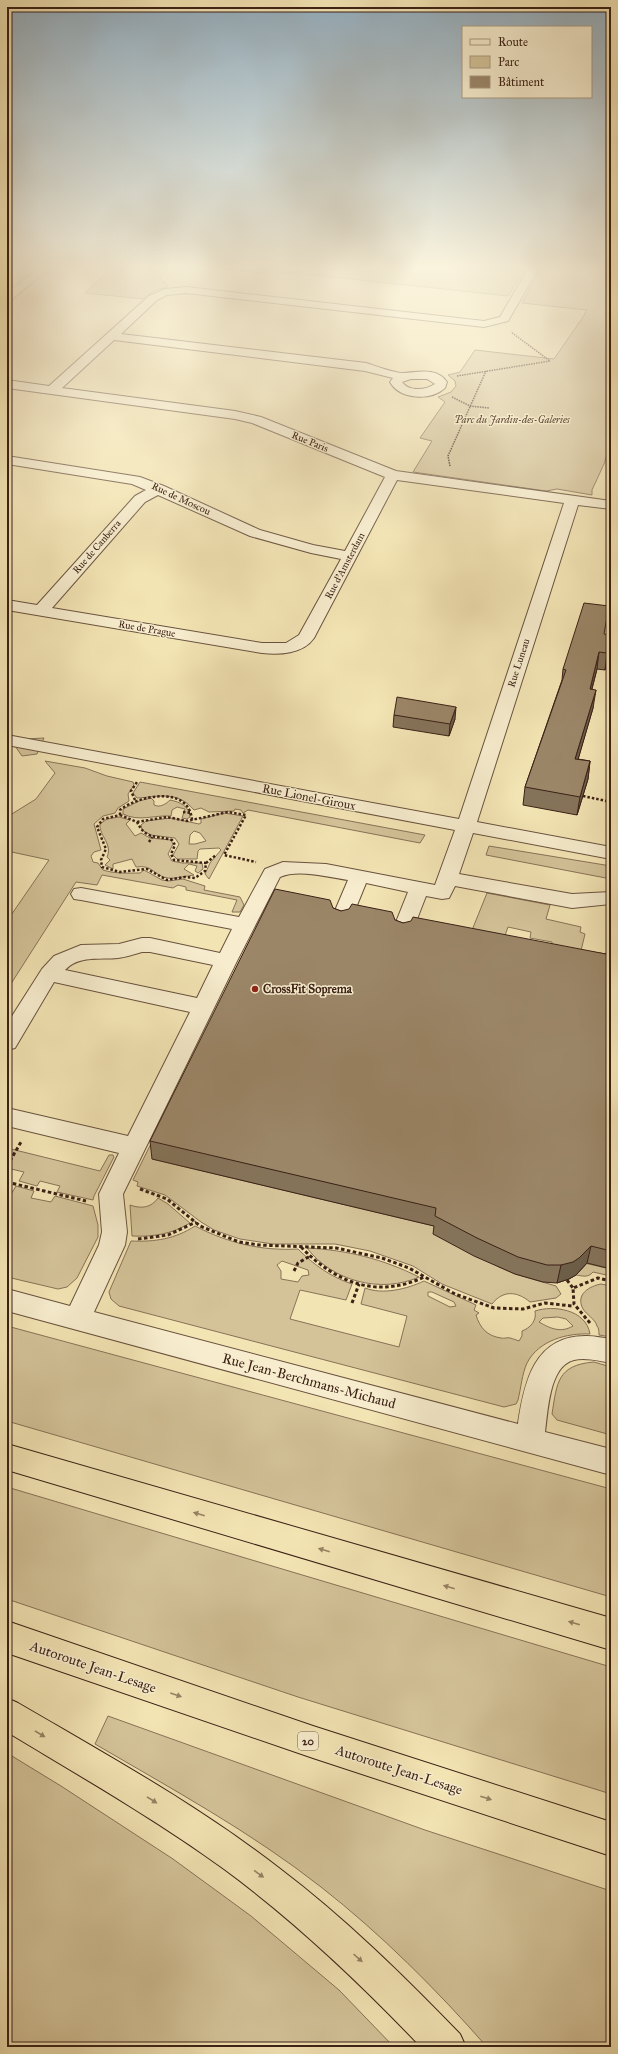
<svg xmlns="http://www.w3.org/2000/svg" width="618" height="2054" font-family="'IM FELL Great Primer',serif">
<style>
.green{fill:#d4c399;stroke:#887258;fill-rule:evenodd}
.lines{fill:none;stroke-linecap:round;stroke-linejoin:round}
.minor-casing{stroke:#69523e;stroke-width:2}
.highway-casing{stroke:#3b2116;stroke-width:2}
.path-far2{stroke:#3b2116;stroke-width:1.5;stroke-dasharray:1.5 1;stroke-linecap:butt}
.path-far1{stroke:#3b2116;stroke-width:2.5;stroke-dasharray:2.5 2;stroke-linecap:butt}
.path{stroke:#3b2116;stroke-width:3;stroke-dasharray:3.5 2.5;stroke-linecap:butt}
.minor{fill:#f7edce;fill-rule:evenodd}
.highway{fill:#f3e4b4;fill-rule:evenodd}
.wall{fill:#857359;stroke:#3b2116}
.shaded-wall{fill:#6c5e49;stroke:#3b2116}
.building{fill:#9b8668;stroke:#3b2116}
.oneway{fill:#978265}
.poi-dot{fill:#8f2418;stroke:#f7edce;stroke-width:1.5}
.labels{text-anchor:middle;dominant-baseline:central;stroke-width:3;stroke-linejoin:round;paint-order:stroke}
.far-park-label{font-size:10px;font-style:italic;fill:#614a37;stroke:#f7edce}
.far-street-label{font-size:10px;fill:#3b2116;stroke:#f7edce}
.shield{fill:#f7edce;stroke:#735e4d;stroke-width:1}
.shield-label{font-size:11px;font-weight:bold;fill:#3b2116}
.street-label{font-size:12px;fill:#3b2116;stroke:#f7edce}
.poi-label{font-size:12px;font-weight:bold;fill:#3b2116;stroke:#f7edce;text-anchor:start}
.near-street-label{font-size:14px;fill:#3b2116;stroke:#f7edce}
</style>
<rect width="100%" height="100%" fill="#f3e4b4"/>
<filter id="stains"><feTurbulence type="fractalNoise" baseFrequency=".005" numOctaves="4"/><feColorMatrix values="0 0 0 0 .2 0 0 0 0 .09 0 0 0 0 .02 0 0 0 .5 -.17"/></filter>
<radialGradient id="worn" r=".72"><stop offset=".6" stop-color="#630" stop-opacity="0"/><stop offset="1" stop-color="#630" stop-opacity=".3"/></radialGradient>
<!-- green -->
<path class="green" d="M110,269H154L168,287L155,290L144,299L85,293Z
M224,269H525L508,296L297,273L269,272L268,274Z
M540,269H611V442L604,464L592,490V495L557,489L546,491L413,472L432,441L420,438L445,402L438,397L451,392L456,386L455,381L448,375L460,372L475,350L554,359L583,317L587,310L522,303Z
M44,738L37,754L22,756L15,746L26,739Z
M45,761L85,768L107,776L133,782L134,785L128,794L129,801L118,808L115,813L103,816L94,824L101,850L94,852L91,856L93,862L98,863L103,870C115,874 128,873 140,873L144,870L162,880L169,881L183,879L205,886L204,890L240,897L244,905L240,912H232L237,900L186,890V887L178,885L173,888L102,875L97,885L76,882L7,990V921L49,860L7,851V817L36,799L55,773Z
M140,782L425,835L420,843L248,810L243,813L241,810L235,809L234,811L209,812L201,808L194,810C177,790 158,797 137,798L133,793Z
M151,798L154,801V805C160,808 166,804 170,800C180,802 189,806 190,817L187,819L182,818L185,809L177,807L172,810L171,816C153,815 139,822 123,814V809L139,801Z
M224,813L243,816L209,879L205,874L210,863L221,850L219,848L200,849L198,851L197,859H177L173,855L179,844L175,838L151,835L142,830L141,825L146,821L171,818L199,824L201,823V819ZM194,831L200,833L206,841L195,844H189L190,835Z
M119,817L130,820L126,824L135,836L141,833L150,838L171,840L173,844L168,854L172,861L182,863H202L203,869L198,873L195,871L197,866L189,864L184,869L194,875C186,876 175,879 168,878C155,877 153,864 136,867L132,859L113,864V869L105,865L110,860L107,857C113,844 99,836 100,824L107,819Z
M489,846L611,866V879L486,855Z
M487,893L550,905L546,919L581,927L580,932L585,934L579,959L550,954L552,942L530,938L531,932L508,927L499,952L466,945Z
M175,1095L152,1159L434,1226L499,1267L515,1274L556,1286L561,1294L556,1298L530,1302C517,1291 503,1290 492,1304L442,1284L413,1266L370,1251L335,1244H273L240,1239L214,1230L201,1222L165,1195L137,1186L138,1182L133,1180Z
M7,1148L100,1171L109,1155H113L114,1157L94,1196L93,1200L57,1192L60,1186L40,1181L37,1186L19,1181L24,1172L7,1168Z
M16,1186L34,1191L31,1198L51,1202L55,1196L93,1206L98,1225V1237L77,1278L67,1287L58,1289L7,1277V1195L10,1196Z
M158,1198L168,1204L190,1223C172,1234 153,1237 132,1236L130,1205C141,1209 151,1208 158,1198Z
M195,1226C228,1243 261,1251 298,1249C314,1265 331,1277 352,1284L346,1300L300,1290L290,1319L399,1347L407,1316L361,1304L365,1288C383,1295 407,1289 424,1281L476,1305L474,1310L479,1313L476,1315C480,1328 487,1336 501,1338C504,1339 508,1337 510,1338C514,1339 516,1340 519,1341L522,1336V1331C530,1328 537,1321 535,1311C553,1305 586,1309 590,1334C567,1333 539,1340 527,1363C522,1374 521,1388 518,1400L516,1404L504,1407L119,1306L111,1299L109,1292L131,1241C155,1242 175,1239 195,1226ZM282,1261L308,1270L309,1275L302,1276L298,1282L281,1279V1271L277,1265ZM428,1292H432L454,1302L456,1306L450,1307L428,1296ZM558,1317L566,1319L573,1326C561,1333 551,1329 539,1322L543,1318Z
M307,1248C347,1250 383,1259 419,1277C381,1294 332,1281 307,1248Z
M584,1263L611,1269V1276L593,1272C588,1278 583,1276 576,1275Z
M601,1284L611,1286V1337L599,1335C599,1332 599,1328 597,1326C595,1319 587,1315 583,1309C575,1294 590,1286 601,1284Z
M7,1326L611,1489V1597L7,1421Z
M594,1362L611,1367V1435L557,1420L552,1414C557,1383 557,1365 594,1362Z
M7,1487L611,1667V1794L298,1697L7,1599Z
M108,1716L425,1830L611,1891V2047H487C436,1989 381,1934 321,1887C251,1832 172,1789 95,1744Z
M7,1753L61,1786L173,1859L251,1916L339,1990L394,2047H7Z"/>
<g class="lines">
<!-- minor casing -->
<g class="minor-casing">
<path id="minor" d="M37,269H49L11,300L7,301V293Z
M528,269H538L508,321L484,327L186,293L167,295L157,300L121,334L366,363C376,366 394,373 403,373C418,372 437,367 447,382L445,388C431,401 400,400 390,382L393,378L365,371L114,340L62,388L235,411L261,417L396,471L611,501V509L578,505L477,822L611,847V859L473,833L459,874L572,894L611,892V904L572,908L455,886L449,898L442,899L426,896L412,932L409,937L402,939L395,937L392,932L408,892L366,883L351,920L348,925L341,927L334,925L331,920L348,880C327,877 299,869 280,877L237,961L123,1194L127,1232L125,1245L94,1312L518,1424C524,1383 534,1335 587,1336C595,1336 603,1338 611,1339V1363C599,1361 586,1357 574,1360C549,1366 548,1411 545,1432L611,1449V1475L7,1311V1289L70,1306L99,1245L102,1232L99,1194L119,1153L7,1126V1108L128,1136L190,1012L54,982L15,1048L7,1050V1024L42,969L54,956L81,945L119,944L142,938H150L220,953L232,929L81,900L74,899L71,894L74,889L81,888L239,917L265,869L283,862L326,864L435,885L455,830L7,745V735L459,819L564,503L397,480L314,638C303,654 279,655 262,653L7,610V600L37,605L135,496L146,490L132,484L7,464V456L140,477L164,486L260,530L313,545L345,551L385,477L252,423L235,419L7,388V380L49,386L149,296L165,289L186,287L484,321L500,317ZM411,379H427L435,384C426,390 409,392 402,382ZM158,495L250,536L311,553L341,559L299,635L286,643H262L52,608L145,502ZM142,952H150L213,965L197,998L65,970C79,955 99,960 118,958C126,957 134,954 142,952Z"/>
</g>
<!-- highway casing -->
<g class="highway-casing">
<path id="highway" d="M7,1444L611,1618V1650L7,1470Z
M7,1621L313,1726L611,1822V1856L313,1758L7,1653Z
M7,1698L18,1703C107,1755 198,1805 279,1868C345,1918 403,1975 460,2034L466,2047H421C360,1983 296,1922 224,1869C155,1819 80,1776 7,1732Z"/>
</g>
<!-- path-far2 -->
<path class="path-far2" d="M457,376L550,361L511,332
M452,397L470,406L489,408
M450,466L448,456L486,371"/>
<!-- path-far1 -->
<path class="path-far1" d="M583,796L611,802
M135,800L131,791L137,782
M183,812L192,813
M120,815L137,822C146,840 155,835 172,840L175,845L171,854L174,860L206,863L205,871L195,878L185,877L167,880L147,869L120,872L102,867L101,860L106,849L97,827L103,819Z
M120,815V810C139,795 189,785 192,820
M137,822L167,817L187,821L228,812L246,815L224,855L256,862
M149,842L152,837
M206,863L216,855"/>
<!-- path -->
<path class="path" d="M7,1166L21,1142
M7,1175L11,1183
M7,1184L11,1183L86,1201
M140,1189L167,1199L200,1226L239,1242L259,1245L336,1248L382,1258L409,1268L455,1294L494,1308L523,1309L545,1303L572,1306
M138,1239L168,1235L196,1222
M301,1247C336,1283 377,1299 424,1277
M294,1271L298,1263L310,1256
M567,1280L573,1288
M352,1303L359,1284
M590,1323L574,1304L573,1288L598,1278L611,1281"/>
<!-- minor -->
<use href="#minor" class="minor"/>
<!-- highway -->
<use href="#highway" class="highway"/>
</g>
<!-- wall -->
<path class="wall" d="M604,634L610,653L605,670L597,669L592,689L593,708L578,759L590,761L588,779L577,815L523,805L525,787L562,680L563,669Z
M394,715L455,719L449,736L393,727Z
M333,908L341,911L395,920L403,923L606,954L611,936V1269L587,1263L576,1275L569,1279L557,1283L543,1282L515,1274L474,1256L433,1234L434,1226L152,1159L150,1141Z"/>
<!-- shaded-wall -->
<path class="shaded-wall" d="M611,640L610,653L605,670L607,653Z
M599,652L597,669L587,707L590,689Z
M596,690L593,708L573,777L575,759Z
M456,707L455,719L449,736L450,724Z
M590,761L588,779L577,815L580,797Z
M591,1246L587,1263L576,1275L569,1279L557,1283L561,1265Z"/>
<!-- building -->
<path class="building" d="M584,603L609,606L604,634L611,635V640L607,653L599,652L590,689L596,690L575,759L590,761L580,797L525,787L566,670L563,669Z
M397,697L456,707L450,724L394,715Z
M275,889L330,900L333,908L341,911L349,909L352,904L392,912L395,920L403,923L411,921L413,917L606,954L611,936V1251L591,1246L579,1258L573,1262L561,1265H547L518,1257L477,1238L435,1216L436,1208L150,1141Z"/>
<!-- one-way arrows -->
<defs><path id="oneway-solid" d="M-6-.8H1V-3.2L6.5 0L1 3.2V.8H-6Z"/></defs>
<g class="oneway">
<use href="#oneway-solid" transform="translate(199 1514) rotate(-164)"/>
<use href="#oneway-solid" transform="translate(324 1550) rotate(-164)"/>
<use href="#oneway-solid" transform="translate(449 1587) rotate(-164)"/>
<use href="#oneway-solid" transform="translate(574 1623) rotate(-164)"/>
<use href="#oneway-solid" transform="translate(176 1695) rotate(19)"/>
<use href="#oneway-solid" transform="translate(40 1734) rotate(31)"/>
<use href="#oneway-solid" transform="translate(486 1798) rotate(18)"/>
<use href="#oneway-solid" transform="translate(152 1800) rotate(32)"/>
<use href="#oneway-solid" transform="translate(259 1874) rotate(36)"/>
<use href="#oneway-solid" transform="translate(358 1958) rotate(42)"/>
</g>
<!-- sky -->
<linearGradient id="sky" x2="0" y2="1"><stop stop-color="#93adbe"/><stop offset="0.48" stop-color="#faf3dd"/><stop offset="1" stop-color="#faf3dd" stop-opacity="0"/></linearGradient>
<rect width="618" height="557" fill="url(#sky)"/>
<!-- markers -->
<circle class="poi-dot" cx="255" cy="989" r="4"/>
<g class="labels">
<!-- far-park labels -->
<g class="far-park-label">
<text x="512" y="420">Parc du Jardin-des-Galeries</text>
</g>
<!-- far-street labels -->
<g class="far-street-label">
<text transform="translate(310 442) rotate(22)">Rue Paris</text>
<text transform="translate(181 499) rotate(25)">Rue de Moscou</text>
<text transform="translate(97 547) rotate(-49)">Rue de Canberra</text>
<text transform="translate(345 566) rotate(-62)">Rue d'Amsterdam</text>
<text transform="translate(147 629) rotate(10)">Rue de Prague</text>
<text transform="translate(519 663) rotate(-72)">Rue Luneau</text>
</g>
<!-- shield labels -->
<rect class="shield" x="298" y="1732" width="20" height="18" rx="3"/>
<g class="shield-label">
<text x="308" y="1741">20</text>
</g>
<!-- street labels -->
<g class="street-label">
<text transform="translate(309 797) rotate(11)">Rue Lionel-Giroux</text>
</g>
<!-- poi labels -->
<g class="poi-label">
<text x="263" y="989">CrossFit Soprema</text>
</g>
<!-- near-street labels -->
<g class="near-street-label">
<text transform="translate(309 1381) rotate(15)">Rue Jean-Berchmans-Michaud</text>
<text transform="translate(93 1667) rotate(19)">Autoroute Jean-Lesage</text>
<text transform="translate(399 1770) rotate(18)">Autoroute Jean-Lesage</text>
</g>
</g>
<!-- margin -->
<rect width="618" height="2054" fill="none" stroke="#f3e4b4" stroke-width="24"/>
<rect x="8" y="8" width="602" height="2038" fill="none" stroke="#3b2116" stroke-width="2"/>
<rect x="12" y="12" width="594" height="2030" fill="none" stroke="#3b2116"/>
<!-- legend -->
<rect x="462" y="26" width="130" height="72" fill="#f7edce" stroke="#ac9b84"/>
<rect x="470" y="39" width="20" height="6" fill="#f7edce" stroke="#ac9b84"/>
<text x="498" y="46" font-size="12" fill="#3b2116">Route</text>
<rect x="470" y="56" width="20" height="12" fill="#d4c399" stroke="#ac9b84"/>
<text x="498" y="66" font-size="12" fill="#3b2116">Parc</text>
<rect x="470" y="76" width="20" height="12" fill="#9b8668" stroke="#ac9b84"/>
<text x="498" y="86" font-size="12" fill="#3b2116">Bâtiment</text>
<rect width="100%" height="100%" filter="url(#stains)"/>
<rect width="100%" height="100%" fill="url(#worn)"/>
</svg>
